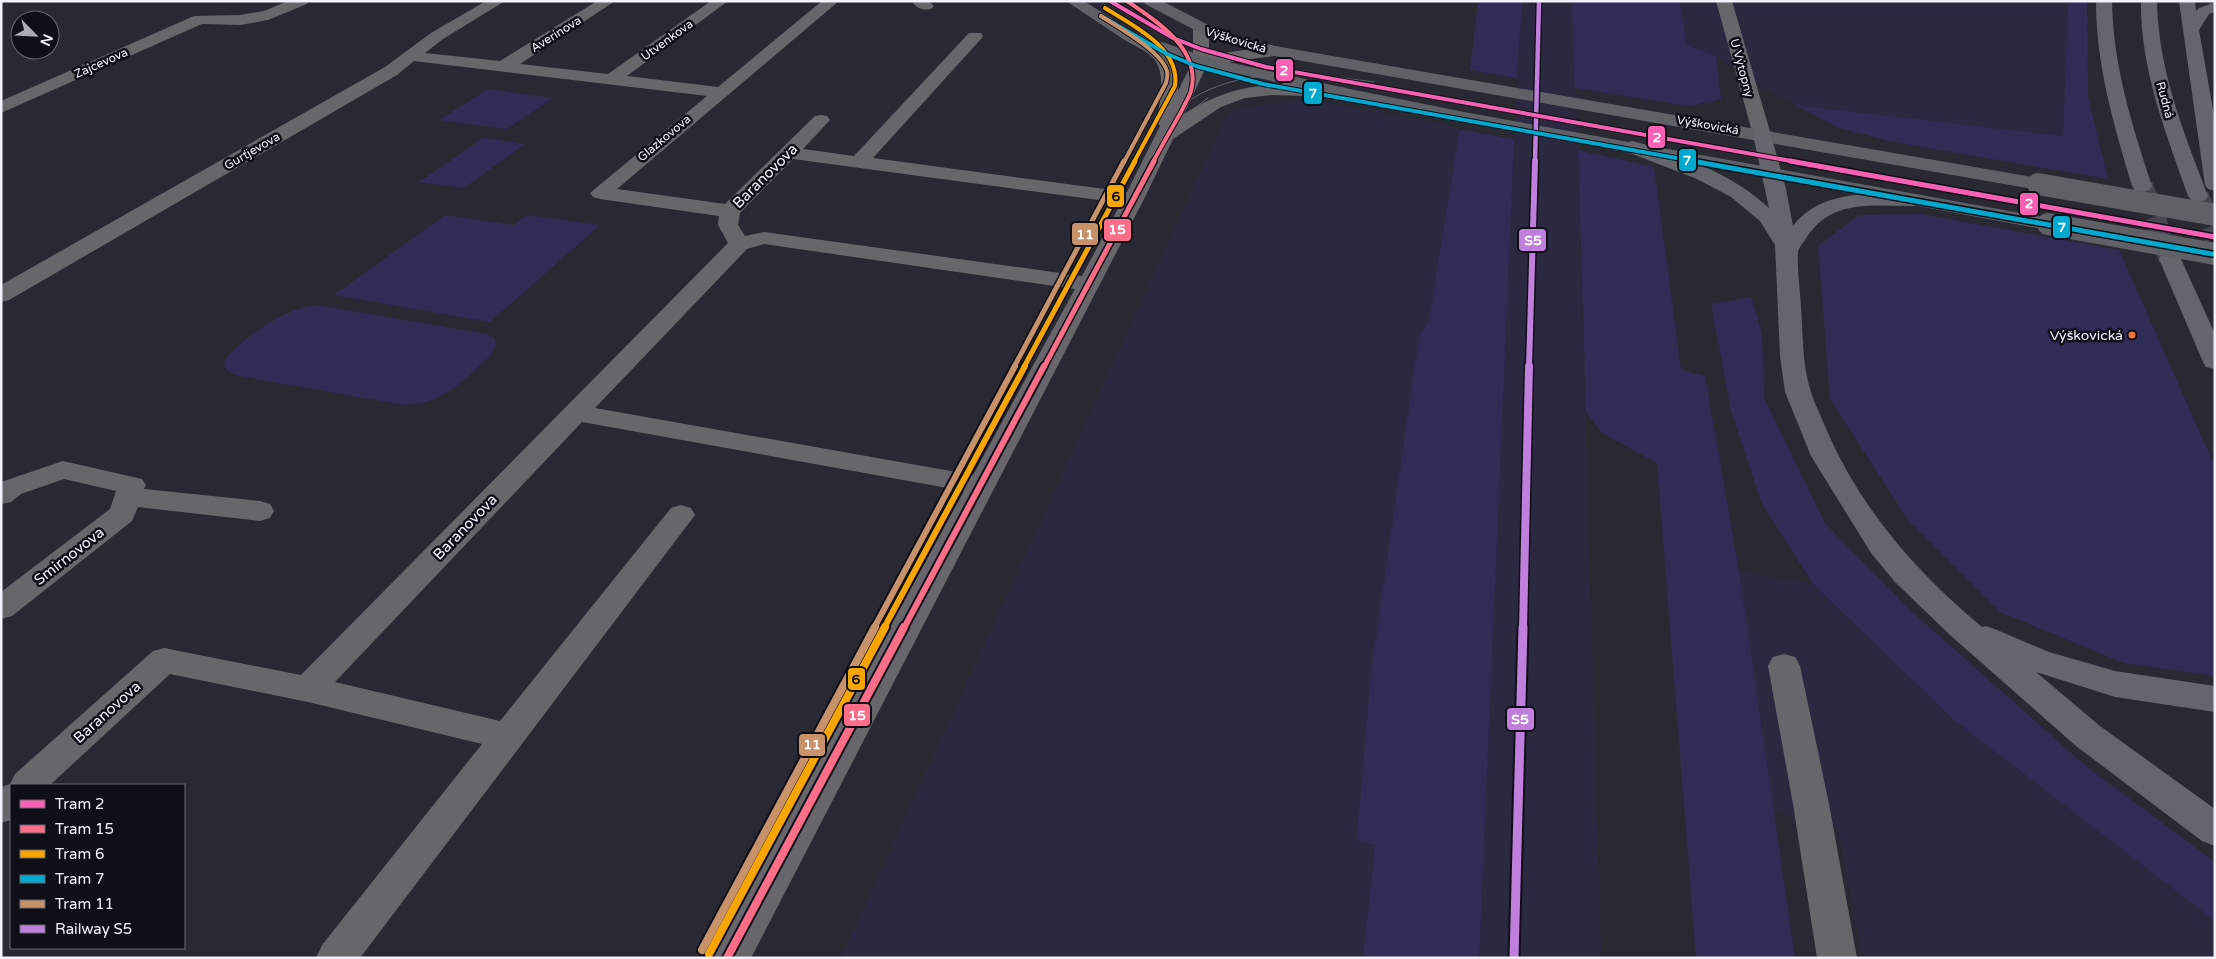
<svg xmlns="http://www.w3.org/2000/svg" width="2216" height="959" font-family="'Varela Round',sans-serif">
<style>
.built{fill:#2a2940}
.green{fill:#2f2c55}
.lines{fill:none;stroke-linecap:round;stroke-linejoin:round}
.highway-tunnel{stroke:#474752;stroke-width:22;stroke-dasharray:22 11;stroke-linecap:butt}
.street{fill:#67676b;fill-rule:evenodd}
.secondary{fill:#606067;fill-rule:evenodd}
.highway{fill:#65656d;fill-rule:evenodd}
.tram{stroke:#63636a;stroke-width:1}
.secondary-bridge{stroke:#606067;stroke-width:22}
.rail-1-far3-casing{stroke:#0f0f18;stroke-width:7}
.rail-1-far2-casing{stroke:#0f0f18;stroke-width:9}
.rail-1-far1-casing{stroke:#0f0f18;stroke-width:11}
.rail-1-casing{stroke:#0f0f18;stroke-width:13}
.rail-1-far3{stroke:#c07fdc;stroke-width:4.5}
.rail-1-far2{stroke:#c07fdc;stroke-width:6}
.rail-1-far1{stroke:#c07fdc;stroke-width:8}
.rail-1{stroke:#c07fdc;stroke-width:9}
.tram-1-far1-casing{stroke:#0f0f18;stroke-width:6}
.tram-1-casing{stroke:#0f0f18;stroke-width:8}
.tram-2-far3-casing{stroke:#0f0f18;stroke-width:6}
.tram-2-far2-casing{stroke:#0f0f18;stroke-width:8}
.tram-2-far1-casing{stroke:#0f0f18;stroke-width:10}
.tram-2-casing{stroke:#0f0f18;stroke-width:12}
.tram-3-far3-casing{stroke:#0f0f18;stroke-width:6}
.tram-3-far2-casing{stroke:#0f0f18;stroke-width:8}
.tram-3-far1-casing{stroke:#0f0f18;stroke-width:10}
.tram-3-casing{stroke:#0f0f18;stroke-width:12}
.tram-4-far1-casing{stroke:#0f0f18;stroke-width:6}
.tram-4-casing{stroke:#0f0f18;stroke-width:8}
.tram-5-far3-casing{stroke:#0f0f18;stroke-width:6}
.tram-5-far2-casing{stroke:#0f0f18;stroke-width:8}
.tram-5-far1-casing{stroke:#0f0f18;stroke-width:10}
.tram-5-casing{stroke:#0f0f18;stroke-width:12}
.tram-1-far1{stroke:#f860b3;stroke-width:4}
.tram-1{stroke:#f860b3;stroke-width:5}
.tram-2-far3{stroke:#fb6d88;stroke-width:4}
.tram-2-far2{stroke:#fb6d88;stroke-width:5}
.tram-2-far1{stroke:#fb6d88;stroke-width:6}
.tram-2{stroke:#fb6d88;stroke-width:8}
.tram-3-far3{stroke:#f7a600;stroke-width:4}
.tram-3-far2{stroke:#f7a600;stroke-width:5}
.tram-3-far1{stroke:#f7a600;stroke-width:6}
.tram-3{stroke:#f7a600;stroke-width:8}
.tram-4-far1{stroke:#00a9ce;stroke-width:4}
.tram-4{stroke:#00a9ce;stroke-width:5}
.tram-5-far3{stroke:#c7916a;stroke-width:4}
.tram-5-far2{stroke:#c7916a;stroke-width:5}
.tram-5-far1{stroke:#c7916a;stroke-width:6}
.tram-5{stroke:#c7916a;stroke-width:8}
.bus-dot{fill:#f57335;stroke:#0f0f18;stroke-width:2}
.labels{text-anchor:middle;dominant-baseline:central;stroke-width:5;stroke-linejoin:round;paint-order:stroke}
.far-street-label{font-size:12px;fill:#f2f2fd;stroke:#0f0f18}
.bus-label{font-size:14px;fill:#f2f2fd;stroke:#0f0f18;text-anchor:end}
.street-label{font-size:15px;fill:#f2f2fd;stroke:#0f0f18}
.line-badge{stroke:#0f0f18;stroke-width:2}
.badge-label{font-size:14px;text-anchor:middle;font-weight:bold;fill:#fff}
.pale-badge-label{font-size:14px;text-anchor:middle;font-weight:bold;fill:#111}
</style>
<rect width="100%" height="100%" fill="#292934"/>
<!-- built -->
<path class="built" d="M1522,1H1573L1601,958H1469Z
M1679,1H2068L2063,136L1795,105L1759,87L1716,56L1687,45Z
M1288,102H1324L1445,124L1463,130L1459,132L1429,320L1419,337L1357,840L1375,844L1363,958H841L1227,114L1250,106Z
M1739,571L1813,584L1954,720L2215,921V958H1863L1837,826L1773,812Z"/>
<!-- green -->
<path class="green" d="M1478,1H1522L1517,78L1470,70Z
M1572,1H1679L1687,45L1716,56L1721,99L1689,106L1575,88Z
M2068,1H2087L2088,98L2108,179L1894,142L1839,128L1795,105L2063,136Z
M488,89L553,98L507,129L439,120Z
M1463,130L1514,139L1479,958H1363L1375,845L1357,840L1371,673L1419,337L1429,320L1459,132Z
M483,138L525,144L464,188L419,182Z
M1578,150L1654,167L1681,370L1705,376L1739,571L1795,958H1696L1657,463L1602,433L1586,412Z
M1921,214L2119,250L2215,467V676L2124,663L2000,612L1908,520L1830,399L1818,246L1859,215Z
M445,215L514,225L526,215L600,225L490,322L334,295Z
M1751,297L1762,333L1764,398L1825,523L1909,609L2088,768L2215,862V921L1954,720L1813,584L1761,502L1731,411L1711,304Z
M317,305L487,334L495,339V346L492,354C465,380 438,409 398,404L235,375L226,370L223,364C230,347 272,319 290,312C299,308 307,307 317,305Z"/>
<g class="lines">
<!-- highway-tunnel -->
<path class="highway-tunnel" d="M2142,186L2170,259
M2198,196L2215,238"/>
<!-- street -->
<path class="street" d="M288,1H309L307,4L268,20L240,25L202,24L1,113V101L194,16L240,15L264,11Z
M486,1H505L443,39L425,53L500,61L597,1H615L520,64L608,74L711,1H728L627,76L718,87L822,1H839L617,189L725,204L815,116L821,115L827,116L830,120L803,149L854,156L969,33H981L983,36L981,39L873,158L1127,192L1160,126L1157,122C1159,103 1167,75 1154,59C1146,50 1133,45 1123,39L1121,36L1123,33C1132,30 1137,34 1145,38C1167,50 1178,65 1178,91L1193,61V29L1195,26H1207L1209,29V55L1274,46L1280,47L1282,51L1280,55L1274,56L1207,65L1184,114C1222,89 1262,82 1307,84C1320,85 1334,85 1346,88L1349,92L1346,96L1340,97L1272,95L1245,98L1221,107L1173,139L1144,199L751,958H710L964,491L582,422L335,682L500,721L671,508L681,505L691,508L695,515L360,958H316L322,945L482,744L308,702L170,674L50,785H11V820L1,823V787L10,784L15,774L153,651L164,648L301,675L728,243L718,225L719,216L600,199L593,197L590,193L707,96L414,61L397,75L9,300L1,302V285L385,67L431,33ZM793,159L1121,203L1082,276L764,232L745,236L738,225L740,213ZM764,244L1075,289L973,475L595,408L747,249Z
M912,1H929L934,6L931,9C923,11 916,8 912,1Z
M1716,1H1732L1771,135L1769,139L1762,141L1755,139L1753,135Z
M63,461L142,479L146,485L144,489L260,501L270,504L274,511L270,518L260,521L138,507L132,521L12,616L1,619V592L110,509L116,491L64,479L21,494L11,502L1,504V482Z
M1784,654L1795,657L1800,666L1829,804L1857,958H1817L1793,804L1768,666L1773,657Z"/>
<!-- secondary -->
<path class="secondary" d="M1066,1H1084L1135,33L1206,57L1340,87L1464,112L2048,218L2055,220L2058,224L2055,228L2048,230L1464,122L1201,66L1123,39Z
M1143,1H1162L1224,33L1275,46L2038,178L2045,180L2048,184L2045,188L2038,190L1274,56L1212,39L1145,4Z"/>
<!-- highway -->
<path class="highway" d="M2096,1H2112C2113,66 2132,125 2152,186L2149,190L2142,192L2135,190L2132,186C2114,125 2096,66 2096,1Z
M2141,1H2157C2158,70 2184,133 2208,196L2205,200L2198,202L2191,200L2188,196C2166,133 2140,69 2141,1Z
M2179,1H2195L2196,11L2199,8L2215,2V12L2209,14L2199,30L2215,121V191L2208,189L2205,185Z
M1762,129L1769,131L1771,135L1786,189L1793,226C1821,189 1871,194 1913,194L1920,196L1923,200L1920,204L1913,206C1873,206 1831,199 1807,237C1804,242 1798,248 1798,253C1797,270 1800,289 1801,306C1803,334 1802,365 1811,392C1814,403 1820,413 1824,424C1859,507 1913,569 1982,627L1986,626L1997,630L2049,652L2115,671L2215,686V712L2115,697L2036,672L2100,726L2215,809V846L2202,841L2076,746L1950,635L1895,582L1871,553L1811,456L1785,392L1780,356L1775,245L1760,221L1731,197L1697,179L1625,151L1623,147L1625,143L1632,141C1678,153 1734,175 1769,208L1753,135L1755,131Z
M2170,252L2178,254L2181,259L2215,334V369L2206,367L2203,362L2159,259L2162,254Z"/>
<!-- tram -->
<path class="tram" d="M1177,126L1187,114L1208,98
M1160,130C1170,120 1178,108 1190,100C1244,65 1314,74 1374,82"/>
<!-- secondary-bridge -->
<path class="secondary-bridge" d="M2038,184L2215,215
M2048,224L2215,254"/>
<!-- rail-1-far3 casing -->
<g class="rail-1-far3-casing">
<path id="rail-1-far3" d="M1535,162L1539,1"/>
</g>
<!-- rail-1-far2 casing -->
<g class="rail-1-far2-casing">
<path id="rail-1-far2" d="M1529,367L1535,161"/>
</g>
<!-- rail-1-far1 casing -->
<g class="rail-1-far1-casing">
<path id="rail-1-far1" d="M1523,628L1529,366"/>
</g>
<!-- rail-1 casing -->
<g class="rail-1-casing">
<path id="rail-1" d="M1514,958L1523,627"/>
</g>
<!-- rail-1-far3 -->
<use href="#rail-1-far3" class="rail-1-far3"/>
<!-- rail-1-far2 -->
<use href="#rail-1-far2" class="rail-1-far2"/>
<!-- rail-1-far1 -->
<use href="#rail-1-far1" class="rail-1-far1"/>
<!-- rail-1 -->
<use href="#rail-1" class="rail-1"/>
<!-- tram-1-far1 casing -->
<g class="tram-1-far1-casing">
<path id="tram-1-far1" d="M1110,1L1173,38L1201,49L1266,67L1797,162"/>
</g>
<!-- tram-1 casing -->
<g class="tram-1-casing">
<path id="tram-1" d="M1790,161L2215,237"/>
</g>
<!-- tram-2-far3 casing -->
<g class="tram-2-far3-casing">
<path id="tram-2-far3" d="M1127,1C1156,21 1202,49 1191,91C1189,98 1184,105 1181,112C1172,128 1162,145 1153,162"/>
</g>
<!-- tram-2-far2 casing -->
<g class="tram-2-far2-casing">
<path id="tram-2-far2" d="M1044,367L1154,161"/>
</g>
<!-- tram-2-far1 casing -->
<g class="tram-2-far1-casing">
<path id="tram-2-far1" d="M904,628L1044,366"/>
</g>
<!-- tram-2 casing -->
<g class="tram-2-casing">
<path id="tram-2" d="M727,958L904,627"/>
</g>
<!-- tram-3-far3 casing -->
<g class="tram-3-far3-casing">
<path id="tram-3-far3" d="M1105,8C1132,25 1181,48 1175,86L1134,162"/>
</g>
<!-- tram-3-far2 casing -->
<g class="tram-3-far2-casing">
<path id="tram-3-far2" d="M1024,367L1135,161"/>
</g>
<!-- tram-3-far1 casing -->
<g class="tram-3-far1-casing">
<path id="tram-3-far1" d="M884,628L1025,366"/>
</g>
<!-- tram-3 casing -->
<g class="tram-3-casing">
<path id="tram-3" d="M709,954L885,627"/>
</g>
<!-- tram-4-far1 casing -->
<g class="tram-4-far1-casing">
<path id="tram-4-far1" d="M1101,16L1167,54L1196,66L1263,84L1699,162"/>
</g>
<!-- tram-4 casing -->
<g class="tram-4-casing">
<path id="tram-4" d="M1692,161L2212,254"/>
</g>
<!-- tram-5-far3 casing -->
<g class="tram-5-far3-casing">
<path id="tram-5-far3" d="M1101,16C1118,27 1161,51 1167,71C1168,75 1167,79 1166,83L1124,162"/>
</g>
<!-- tram-5-far2 casing -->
<g class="tram-5-far2-casing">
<path id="tram-5-far2" d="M1014,367L1124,161"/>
</g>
<!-- tram-5-far1 casing -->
<g class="tram-5-far1-casing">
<path id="tram-5-far1" d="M874,628L1015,366"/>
</g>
<!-- tram-5 casing -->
<g class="tram-5-casing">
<path id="tram-5" d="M702,950L875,627"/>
</g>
<!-- tram-1-far1 -->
<use href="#tram-1-far1" class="tram-1-far1"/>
<!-- tram-1 -->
<use href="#tram-1" class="tram-1"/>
<!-- tram-2-far3 -->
<use href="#tram-2-far3" class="tram-2-far3"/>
<!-- tram-2-far2 -->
<use href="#tram-2-far2" class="tram-2-far2"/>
<!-- tram-2-far1 -->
<use href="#tram-2-far1" class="tram-2-far1"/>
<!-- tram-2 -->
<use href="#tram-2" class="tram-2"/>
<!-- tram-3-far3 -->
<use href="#tram-3-far3" class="tram-3-far3"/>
<!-- tram-3-far2 -->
<use href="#tram-3-far2" class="tram-3-far2"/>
<!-- tram-3-far1 -->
<use href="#tram-3-far1" class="tram-3-far1"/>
<!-- tram-3 -->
<use href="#tram-3" class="tram-3"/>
<!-- tram-4-far1 -->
<use href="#tram-4-far1" class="tram-4-far1"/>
<!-- tram-4 -->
<use href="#tram-4" class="tram-4"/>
<!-- tram-5-far3 -->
<use href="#tram-5-far3" class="tram-5-far3"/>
<!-- tram-5-far2 -->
<use href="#tram-5-far2" class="tram-5-far2"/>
<!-- tram-5-far1 -->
<use href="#tram-5-far1" class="tram-5-far1"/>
<!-- tram-5 -->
<use href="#tram-5" class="tram-5"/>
</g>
<!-- markers -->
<circle class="bus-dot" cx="2132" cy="335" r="4.5"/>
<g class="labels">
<!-- far-street labels -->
<g class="far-street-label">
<text transform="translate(556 34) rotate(-32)">Averinova</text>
<text transform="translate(667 40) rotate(-36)">Utvenkova</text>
<text transform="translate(1236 40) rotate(17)">Výškovická</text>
<text transform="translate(101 63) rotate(-24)">Zajcevova</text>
<text transform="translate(1742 68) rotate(75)">U Výtopny</text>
<text transform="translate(2165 100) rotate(75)">Rudná</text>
<text transform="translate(1708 125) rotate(10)">Výškovická</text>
<text transform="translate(664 138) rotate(-40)">Glazkovova</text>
<text transform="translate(252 151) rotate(-30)">Gurťjevova</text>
</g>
<!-- bus labels -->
<g class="bus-label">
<text x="2123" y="335">Výškovická</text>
</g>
<!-- street labels -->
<g class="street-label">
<text transform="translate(765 176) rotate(-45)">Baranovova</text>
<text transform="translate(465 527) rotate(-46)">Baranovova</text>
<text transform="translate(69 556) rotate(-38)">Smirnovova</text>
<text transform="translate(107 712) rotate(-42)">Baranovova</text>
</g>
</g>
<g class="line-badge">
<rect x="1275" y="58" width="19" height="24" rx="5" fill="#f860b3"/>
<rect x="1303" y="81" width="20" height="24" rx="5" fill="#00a9ce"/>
<rect x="1647" y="125" width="19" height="24" rx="5" fill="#f860b3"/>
<rect x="1678" y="148" width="19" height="24" rx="5" fill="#00a9ce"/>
<rect x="1106" y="184" width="19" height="24" rx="5" fill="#f7a600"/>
<rect x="2019" y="192" width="20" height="24" rx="5" fill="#f860b3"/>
<rect x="2052" y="215" width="19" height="24" rx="5" fill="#00a9ce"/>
<rect x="1103" y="218" width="29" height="24" rx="5" fill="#fb6d88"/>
<rect x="1071" y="222" width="28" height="24" rx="5" fill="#c7916a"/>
<rect x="1518" y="228" width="29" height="24" rx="5" fill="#c07fdc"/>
<rect x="847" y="667" width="19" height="24" rx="5" fill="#f7a600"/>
<rect x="843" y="703" width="28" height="24" rx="5" fill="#fb6d88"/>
<rect x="1506" y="707" width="29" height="24" rx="5" fill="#c07fdc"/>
<rect x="798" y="733" width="28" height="24" rx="5" fill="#c7916a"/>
</g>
<g class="badge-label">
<text x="1284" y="75">2</text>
<text x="1313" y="98">7</text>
<text x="1657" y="142">2</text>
<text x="1687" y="165">7</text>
<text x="2029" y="208">2</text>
<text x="2062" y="232">7</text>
<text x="1117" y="234">15</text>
<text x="1085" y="239">11</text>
<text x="1533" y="245">S5</text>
<text x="857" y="720">15</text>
<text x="1520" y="724">S5</text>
<text x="812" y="749">11</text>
</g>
<g class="pale-badge-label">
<text x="1116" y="201">6</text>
<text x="856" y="684">6</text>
</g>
<!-- border -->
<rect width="2216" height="959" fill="none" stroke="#f2f2fd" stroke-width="5"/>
<!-- legend -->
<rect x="10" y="784" width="175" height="165" fill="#0f0f18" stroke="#6a6a74"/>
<rect x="20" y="800" width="25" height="8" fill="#f860b3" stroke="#6a6a74"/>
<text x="55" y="809" font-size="15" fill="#f2f2fd">Tram 2</text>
<rect x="20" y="825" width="25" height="8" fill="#fb6d88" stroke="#6a6a74"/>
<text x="55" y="834" font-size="15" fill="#f2f2fd">Tram 15</text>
<rect x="20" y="850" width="25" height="8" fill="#f7a600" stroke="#6a6a74"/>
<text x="55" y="859" font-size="15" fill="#f2f2fd">Tram 6</text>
<rect x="20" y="875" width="25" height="8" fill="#00a9ce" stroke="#6a6a74"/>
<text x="55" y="884" font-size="15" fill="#f2f2fd">Tram 7</text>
<rect x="20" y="900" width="25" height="8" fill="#c7916a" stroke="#6a6a74"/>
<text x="55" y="909" font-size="15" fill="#f2f2fd">Tram 11</text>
<rect x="20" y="925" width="25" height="8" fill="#c07fdc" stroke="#6a6a74"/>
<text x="55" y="934" font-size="15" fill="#f2f2fd">Railway S5</text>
<!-- north arrow -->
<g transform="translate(35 35) rotate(114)"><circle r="24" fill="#0f0f18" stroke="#6a6a74"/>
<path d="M0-4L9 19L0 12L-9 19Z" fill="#acacb7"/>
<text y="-8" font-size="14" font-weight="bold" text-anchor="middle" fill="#f2f2fd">N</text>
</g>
</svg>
